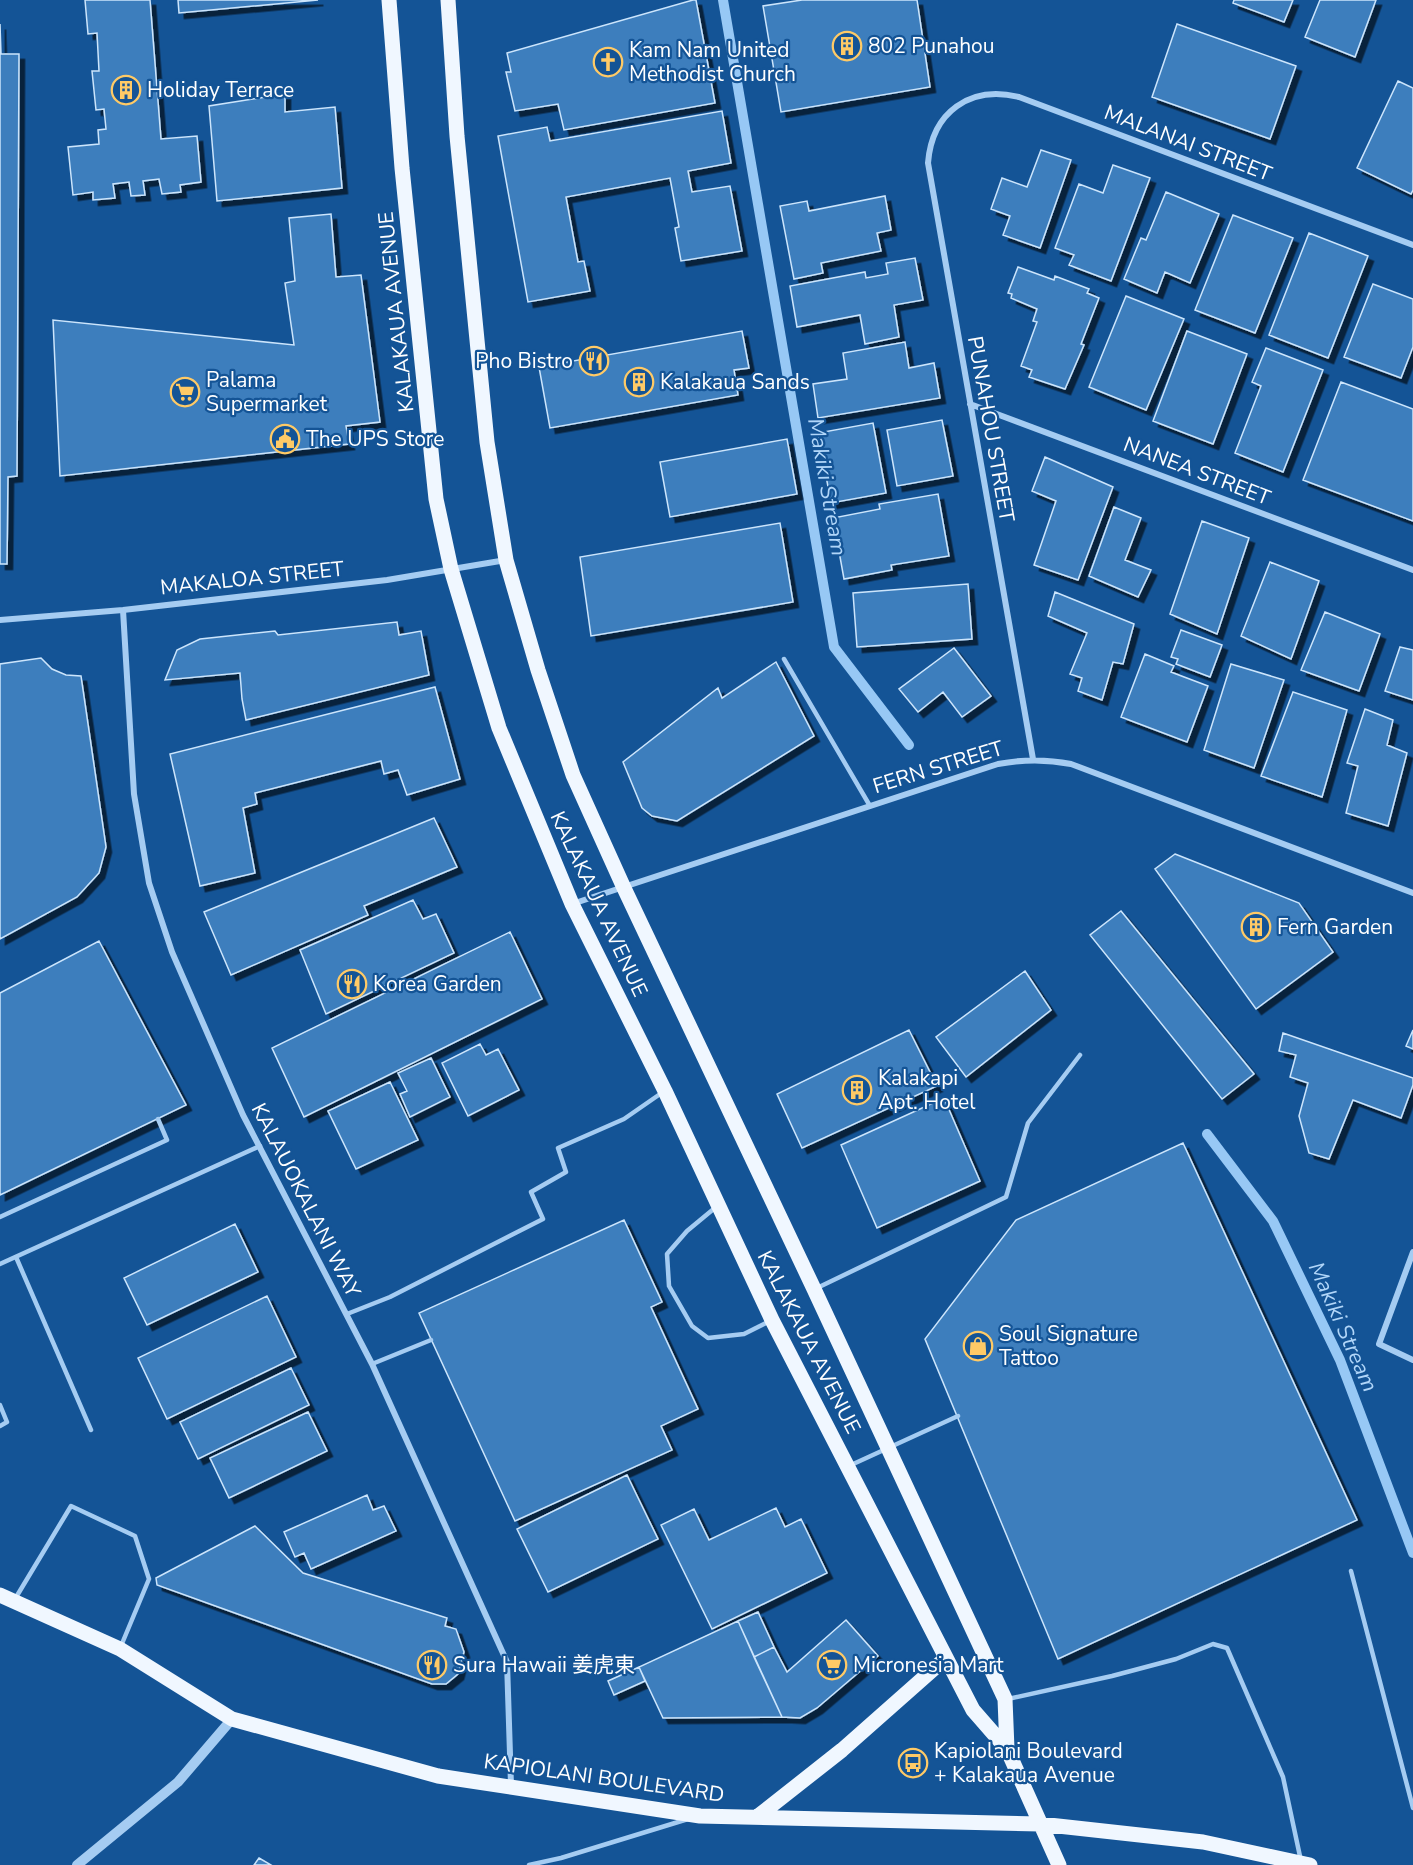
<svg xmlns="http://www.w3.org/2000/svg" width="1413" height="1865" font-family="'Nunito Sans','Noto Sans SC',sans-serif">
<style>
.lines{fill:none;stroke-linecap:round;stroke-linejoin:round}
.stream{stroke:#97c8f5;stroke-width:10}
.building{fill:#3d7ebd;stroke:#cce5fc;stroke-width:1.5;filter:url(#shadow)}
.service{stroke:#a5ccf2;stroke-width:4.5}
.minor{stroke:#a5ccf2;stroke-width:6}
.tertiary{stroke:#a5ccf2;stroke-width:10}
.primary{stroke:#f0f7ff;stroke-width:15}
.labels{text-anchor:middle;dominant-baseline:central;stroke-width:4.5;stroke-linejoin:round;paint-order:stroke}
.poi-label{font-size:21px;fill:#fff;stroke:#145496;text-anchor:start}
.street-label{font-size:21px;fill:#fff;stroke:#145496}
.water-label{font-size:22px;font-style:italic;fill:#b1d6f9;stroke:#145496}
</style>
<defs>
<filter id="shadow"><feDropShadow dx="5.5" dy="5.5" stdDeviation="0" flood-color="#0009"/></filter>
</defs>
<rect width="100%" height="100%" fill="#145496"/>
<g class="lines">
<!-- stream -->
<path class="stream" d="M723,0L834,647L909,745
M1207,1134L1273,1221L1340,1360L1413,1553"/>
</g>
<!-- building -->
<path class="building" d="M85,0H150L161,139L197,136L201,182L180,185L181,192L162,194L159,179L143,181L145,195L131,196L129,182L113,184L115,198L93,200V192L73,195L68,147L99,144L98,130L106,129L104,109L96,110L92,71H99L97,33L88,34Z
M178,0H318L179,13Z
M693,0H696L715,103L564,130L558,104L515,111L506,72H511L507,53Z
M802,0H917L930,87L781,112L763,6Z
M1234,0H1293L1284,22L1233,3Z
M1320,0H1376L1355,57L1305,37Z
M0,24L1,54H19L17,476L8,477L7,564H0Z
M1177,24L1296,66L1270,139L1152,97Z
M1398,81L1413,88V190L1411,194L1357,168Z
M285,94V112L335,107L342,188L217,201L209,106Z
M722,111L731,163L688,171L692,192L730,186L742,251L681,261L675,228L679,227L670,178L566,197L578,262L584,261L590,291L528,302L498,136L547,127L550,141Z
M1041,150L1071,160L1040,248L1003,235L1010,216L991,209L1002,178L1027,187Z
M1113,165L1150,178L1111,281L1069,265L1074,255L1055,248L1079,184L1103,193Z
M1166,192L1219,214L1190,283L1165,272L1157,293L1124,279L1141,238L1146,240Z
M885,196L891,230L877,233L881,251L821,263L823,273L794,279L780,206L807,201L809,211Z
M331,214L336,277L361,275L380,422L346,426L349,444L60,476L53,320L294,345L285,283L295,281L289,218Z
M1233,215L1293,238L1255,333L1195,310Z
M1309,233L1368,256L1328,358L1269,335Z
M915,258L923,300L894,305L899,337L865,344L860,315L797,327L790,286L865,272L866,278L888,274L886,263Z
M1018,267L1054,280L1055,276L1089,289L1087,293L1099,298L1081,344L1084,345L1065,389L1029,377L1032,370L1021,366L1037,322L1033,321L1037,309L1011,298L1012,294L1008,293Z
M1373,284L1413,299V347L1401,378L1344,357Z
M1126,296L1184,319L1146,410L1089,387Z
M742,331L749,368L734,370L738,395L550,428L539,367Z
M1187,331L1247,354L1213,444L1153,421Z
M905,342L909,368L934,363L940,398L818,418L813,384L847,379L843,353Z
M1266,348L1323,370L1283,472L1235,453L1261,386L1252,382Z
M1341,382L1413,409V521L1303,480Z
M942,420L953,476L897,486L887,430Z
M873,423L886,493L831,503L818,433Z
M787,439L797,494L670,517L660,462Z
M1045,457L1113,487L1078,580L1034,565L1056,501L1032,491Z
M938,494L949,556L891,565L892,570L844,579L833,518L880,509L879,504Z
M1114,507L1141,518L1125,560L1151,570L1138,597L1089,576Z
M1202,521L1249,538L1217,634L1170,614Z
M780,523L793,602L591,636L580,557Z
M1270,562L1319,581L1291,659L1241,636Z
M968,584L972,639L857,647L853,593Z
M1055,592L1134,624L1123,664L1113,662L1102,700L1078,691L1082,678L1070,674L1087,633L1048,616Z
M1325,612L1380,634L1359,691L1301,670Z
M397,622L399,635L421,631L429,675L246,720L242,699L240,673L165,680L177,650L200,639L275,631L278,635Z
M1181,630L1222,645L1210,677L1176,664L1178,659L1171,657Z
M1400,647L1413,650V700L1385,691Z
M954,648L991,696L962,717L943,692L918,712L899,689Z
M1145,654L1174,666L1171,672L1208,686L1187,742L1121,717Z
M41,658L52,669L66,675L81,676L106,847L99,873L77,897L0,939V664Z
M776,662L814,736L677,821L652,816L642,808L623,762L718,688L722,698Z
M1231,664L1284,680L1254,768L1204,750Z
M435,687L460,779L407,795L398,770L384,774L381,761L255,793L257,804L243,808L255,873L200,886L170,754Z
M1293,692L1347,710L1322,797L1261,776Z
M1365,709L1393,720L1387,745L1407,753L1388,826L1346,813L1358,766L1347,763Z
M434,818L457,867L364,906L368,915L231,975L204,912Z
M1175,854L1299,903L1333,952L1256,1009L1155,869Z
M413,900L423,919L436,914L454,953L326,1014L300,950Z
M1121,911L1254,1074L1222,1099L1090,935Z
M510,932L542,999L304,1117L272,1048Z
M99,941L186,1105L0,1195V993Z
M1025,971L1051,1010L966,1077L936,1037Z
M909,1030L937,1086L802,1148L777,1094Z
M1413,1030V1049L1406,1046Z
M1283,1033L1413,1078V1085L1401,1118L1353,1100L1329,1159L1309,1153L1299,1116L1308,1083L1290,1077L1296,1055L1279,1051Z
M480,1044L486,1055L498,1049L519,1090L468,1116L442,1063Z
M431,1058L450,1097L410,1117L400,1094L407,1091L398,1073Z
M390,1082L418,1140L356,1169L328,1111Z
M944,1098L980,1181L877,1228L841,1145Z
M1183,1143L1357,1520L1058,1659L925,1339L1016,1220Z
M624,1220L662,1302L651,1307L698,1409L661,1426L672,1450L515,1521L419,1313Z
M235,1224L258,1272L147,1325L124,1278Z
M267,1296L296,1357L167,1419L138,1358Z
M291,1368L309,1405L198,1459L180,1422Z
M308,1412L327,1451L229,1498L210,1458Z
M627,1475L658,1539L548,1592L517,1529Z
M367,1495L373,1510L384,1506L396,1531L311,1569L304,1553L295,1557L284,1532Z
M776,1508L785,1527L801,1519L827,1573L712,1629L661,1525L694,1509L709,1540Z
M255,1526L303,1573L447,1618L445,1626L456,1629L464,1652L458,1674L446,1684H432L157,1585L156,1578Z
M758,1612L774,1647L754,1657L738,1621Z
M846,1620L878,1656L817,1708L800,1718L782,1717L754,1657L774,1647L787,1672Z
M738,1621L782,1717L663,1718L639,1667Z
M639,1667L645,1681L614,1695L608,1681Z
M259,1858L271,1865H254Z"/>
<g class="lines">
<!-- service -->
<path class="service" d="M784,659L870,806
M716,1207L687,1231L667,1254L669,1286L692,1326L708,1338L744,1334L770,1321
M0,1217L167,1140L158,1119
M16,1257L91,1430
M0,1264L260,1146
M817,1288L1006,1197L1028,1123L1080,1055
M347,1314L390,1297L543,1219L531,1192L566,1172L558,1148L624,1119L663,1092
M372,1364L431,1340
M0,1405L7,1422L0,1426
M851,1465L958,1416
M1351,1571L1413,1808
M15,1599L71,1506L135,1536L149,1579L121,1646
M1008,1699L1112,1676L1176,1659L1213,1644L1227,1648L1283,1777L1301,1861
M529,1865L561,1858L688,1819"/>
<!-- minor -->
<path class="minor" d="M970,404L1413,570
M123,610L134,794L149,883L172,952L243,1115L372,1364L507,1662L511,1785
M0,620L123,610L387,580L506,560
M1033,759L928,163C932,112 970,85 1019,97L1413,245
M572,904L998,764C1024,759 1046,759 1071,764L1413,893
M1413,1252L1379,1344L1413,1360"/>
<!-- tertiary -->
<path class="tertiary" d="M77,1865L178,1782L232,1719"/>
<!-- primary -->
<path class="primary" d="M389,0L402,168L436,499L451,569L499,728L572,904L665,1091L772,1320L973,1710L1007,1749L1059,1865
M448,0L457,136L487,442L506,560L538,670L573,775L624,888L814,1289L1005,1699L1007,1749
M0,1595L120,1649L232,1719L438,1776L700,1816L1040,1824L1203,1842L1310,1865
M757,1817L842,1750L946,1658"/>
</g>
<!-- icons -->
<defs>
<g id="building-ring" transform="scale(1.5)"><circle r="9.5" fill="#145496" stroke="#ffca66" stroke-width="1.5"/><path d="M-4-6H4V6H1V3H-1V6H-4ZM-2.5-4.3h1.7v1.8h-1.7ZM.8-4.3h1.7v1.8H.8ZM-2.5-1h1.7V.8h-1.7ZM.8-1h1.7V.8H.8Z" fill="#ffca66"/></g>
<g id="church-ring" transform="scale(1.5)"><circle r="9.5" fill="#145496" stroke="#ffca66" stroke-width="1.5"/><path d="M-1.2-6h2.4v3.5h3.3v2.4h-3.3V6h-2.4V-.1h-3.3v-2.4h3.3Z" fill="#ffca66"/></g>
<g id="restaurant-ring" transform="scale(1.5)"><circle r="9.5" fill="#145496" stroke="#ffca66" stroke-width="1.5"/><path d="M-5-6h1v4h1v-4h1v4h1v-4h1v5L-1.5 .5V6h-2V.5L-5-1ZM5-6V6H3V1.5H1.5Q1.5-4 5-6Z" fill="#ffca66"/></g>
<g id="supermarket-ring" transform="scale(1.5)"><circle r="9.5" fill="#145496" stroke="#ffca66" stroke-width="1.5"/><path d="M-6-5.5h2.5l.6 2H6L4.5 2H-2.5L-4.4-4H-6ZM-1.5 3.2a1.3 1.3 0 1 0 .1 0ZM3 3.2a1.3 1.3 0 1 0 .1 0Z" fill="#ffca66"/></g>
<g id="civic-ring" transform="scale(1.5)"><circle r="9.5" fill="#145496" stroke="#ffca66" stroke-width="1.5"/><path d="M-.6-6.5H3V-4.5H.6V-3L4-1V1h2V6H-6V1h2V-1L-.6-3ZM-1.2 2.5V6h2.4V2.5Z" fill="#ffca66"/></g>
<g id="shop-ring" transform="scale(1.5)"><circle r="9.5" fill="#145496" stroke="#ffca66" stroke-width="1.5"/><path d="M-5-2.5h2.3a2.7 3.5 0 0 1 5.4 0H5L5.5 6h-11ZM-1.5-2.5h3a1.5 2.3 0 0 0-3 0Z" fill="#ffca66"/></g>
<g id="bus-ring" transform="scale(1.5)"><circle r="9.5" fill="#145496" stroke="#ffca66" stroke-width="1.5"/><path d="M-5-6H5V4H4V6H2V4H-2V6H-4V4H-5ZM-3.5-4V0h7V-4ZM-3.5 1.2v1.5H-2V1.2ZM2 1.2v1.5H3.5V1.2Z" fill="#ffca66"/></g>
</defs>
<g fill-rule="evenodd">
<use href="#building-ring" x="847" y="46"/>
<use href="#church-ring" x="608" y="62"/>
<use href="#building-ring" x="126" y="90"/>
<use href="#restaurant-ring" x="594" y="361"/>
<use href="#building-ring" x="639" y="382"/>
<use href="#supermarket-ring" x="185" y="392"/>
<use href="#civic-ring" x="285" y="439"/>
<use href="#building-ring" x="1256" y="927"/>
<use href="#restaurant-ring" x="352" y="984"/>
<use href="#building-ring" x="857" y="1090"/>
<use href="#shop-ring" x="978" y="1346"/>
<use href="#restaurant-ring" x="432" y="1665"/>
<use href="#supermarket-ring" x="832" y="1665"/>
<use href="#bus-ring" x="913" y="1763"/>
</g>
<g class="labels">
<!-- poi labels -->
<g class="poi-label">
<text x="868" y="46">802 Punahou</text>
<text x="629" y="50">Kam Nam United<tspan x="629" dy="24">Methodist Church</tspan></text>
<text x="147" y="90">Holiday Terrace</text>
<text x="573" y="361" text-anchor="end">Pho Bistro</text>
<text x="206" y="380">Palama<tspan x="206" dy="24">Supermarket</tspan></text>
<text x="660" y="382">Kalakaua Sands</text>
<text x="306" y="439">The UPS Store</text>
<text x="1277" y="927">Fern Garden</text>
<text x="373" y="984">Korea Garden</text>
<text x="878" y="1078">Kalakapi<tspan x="878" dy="24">Apt. Hotel</tspan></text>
<text x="999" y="1334">Soul Signature<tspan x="999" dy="24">Tattoo</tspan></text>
<text x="453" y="1665">Sura Hawaii 姜虎東</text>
<text x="853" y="1665">Micronesia Mart</text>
<text x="934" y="1751">Kapiolani Boulevard<tspan x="934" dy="24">+ Kalakaua Avenue</tspan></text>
</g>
<!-- street labels -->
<g class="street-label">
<text transform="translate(1188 143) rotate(21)">MALANAI STREET</text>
<text transform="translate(396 312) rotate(-96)">KALAKAUA AVENUE</text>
<text transform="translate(991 429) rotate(80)">PUNAHOU STREET</text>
<text transform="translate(1197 471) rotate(21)">NANEA STREET</text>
<text transform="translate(252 578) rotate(-6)">MAKALOA STREET</text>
<text transform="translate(938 767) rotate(-17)">FERN STREET</text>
<text transform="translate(599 904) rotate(65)">KALAKAUA AVENUE</text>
<text transform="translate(306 1200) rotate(63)">KALAUOKALANI WAY</text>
<text transform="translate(809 1342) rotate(63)">KALAKAUA AVENUE</text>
<text transform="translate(604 1778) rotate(8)">KAPIOLANI BOULEVARD</text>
</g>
<!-- water labels -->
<g class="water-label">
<text transform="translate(827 487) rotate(80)">Makiki Stream</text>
<text transform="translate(1343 1327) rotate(66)">Makiki Stream</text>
</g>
</g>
</svg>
